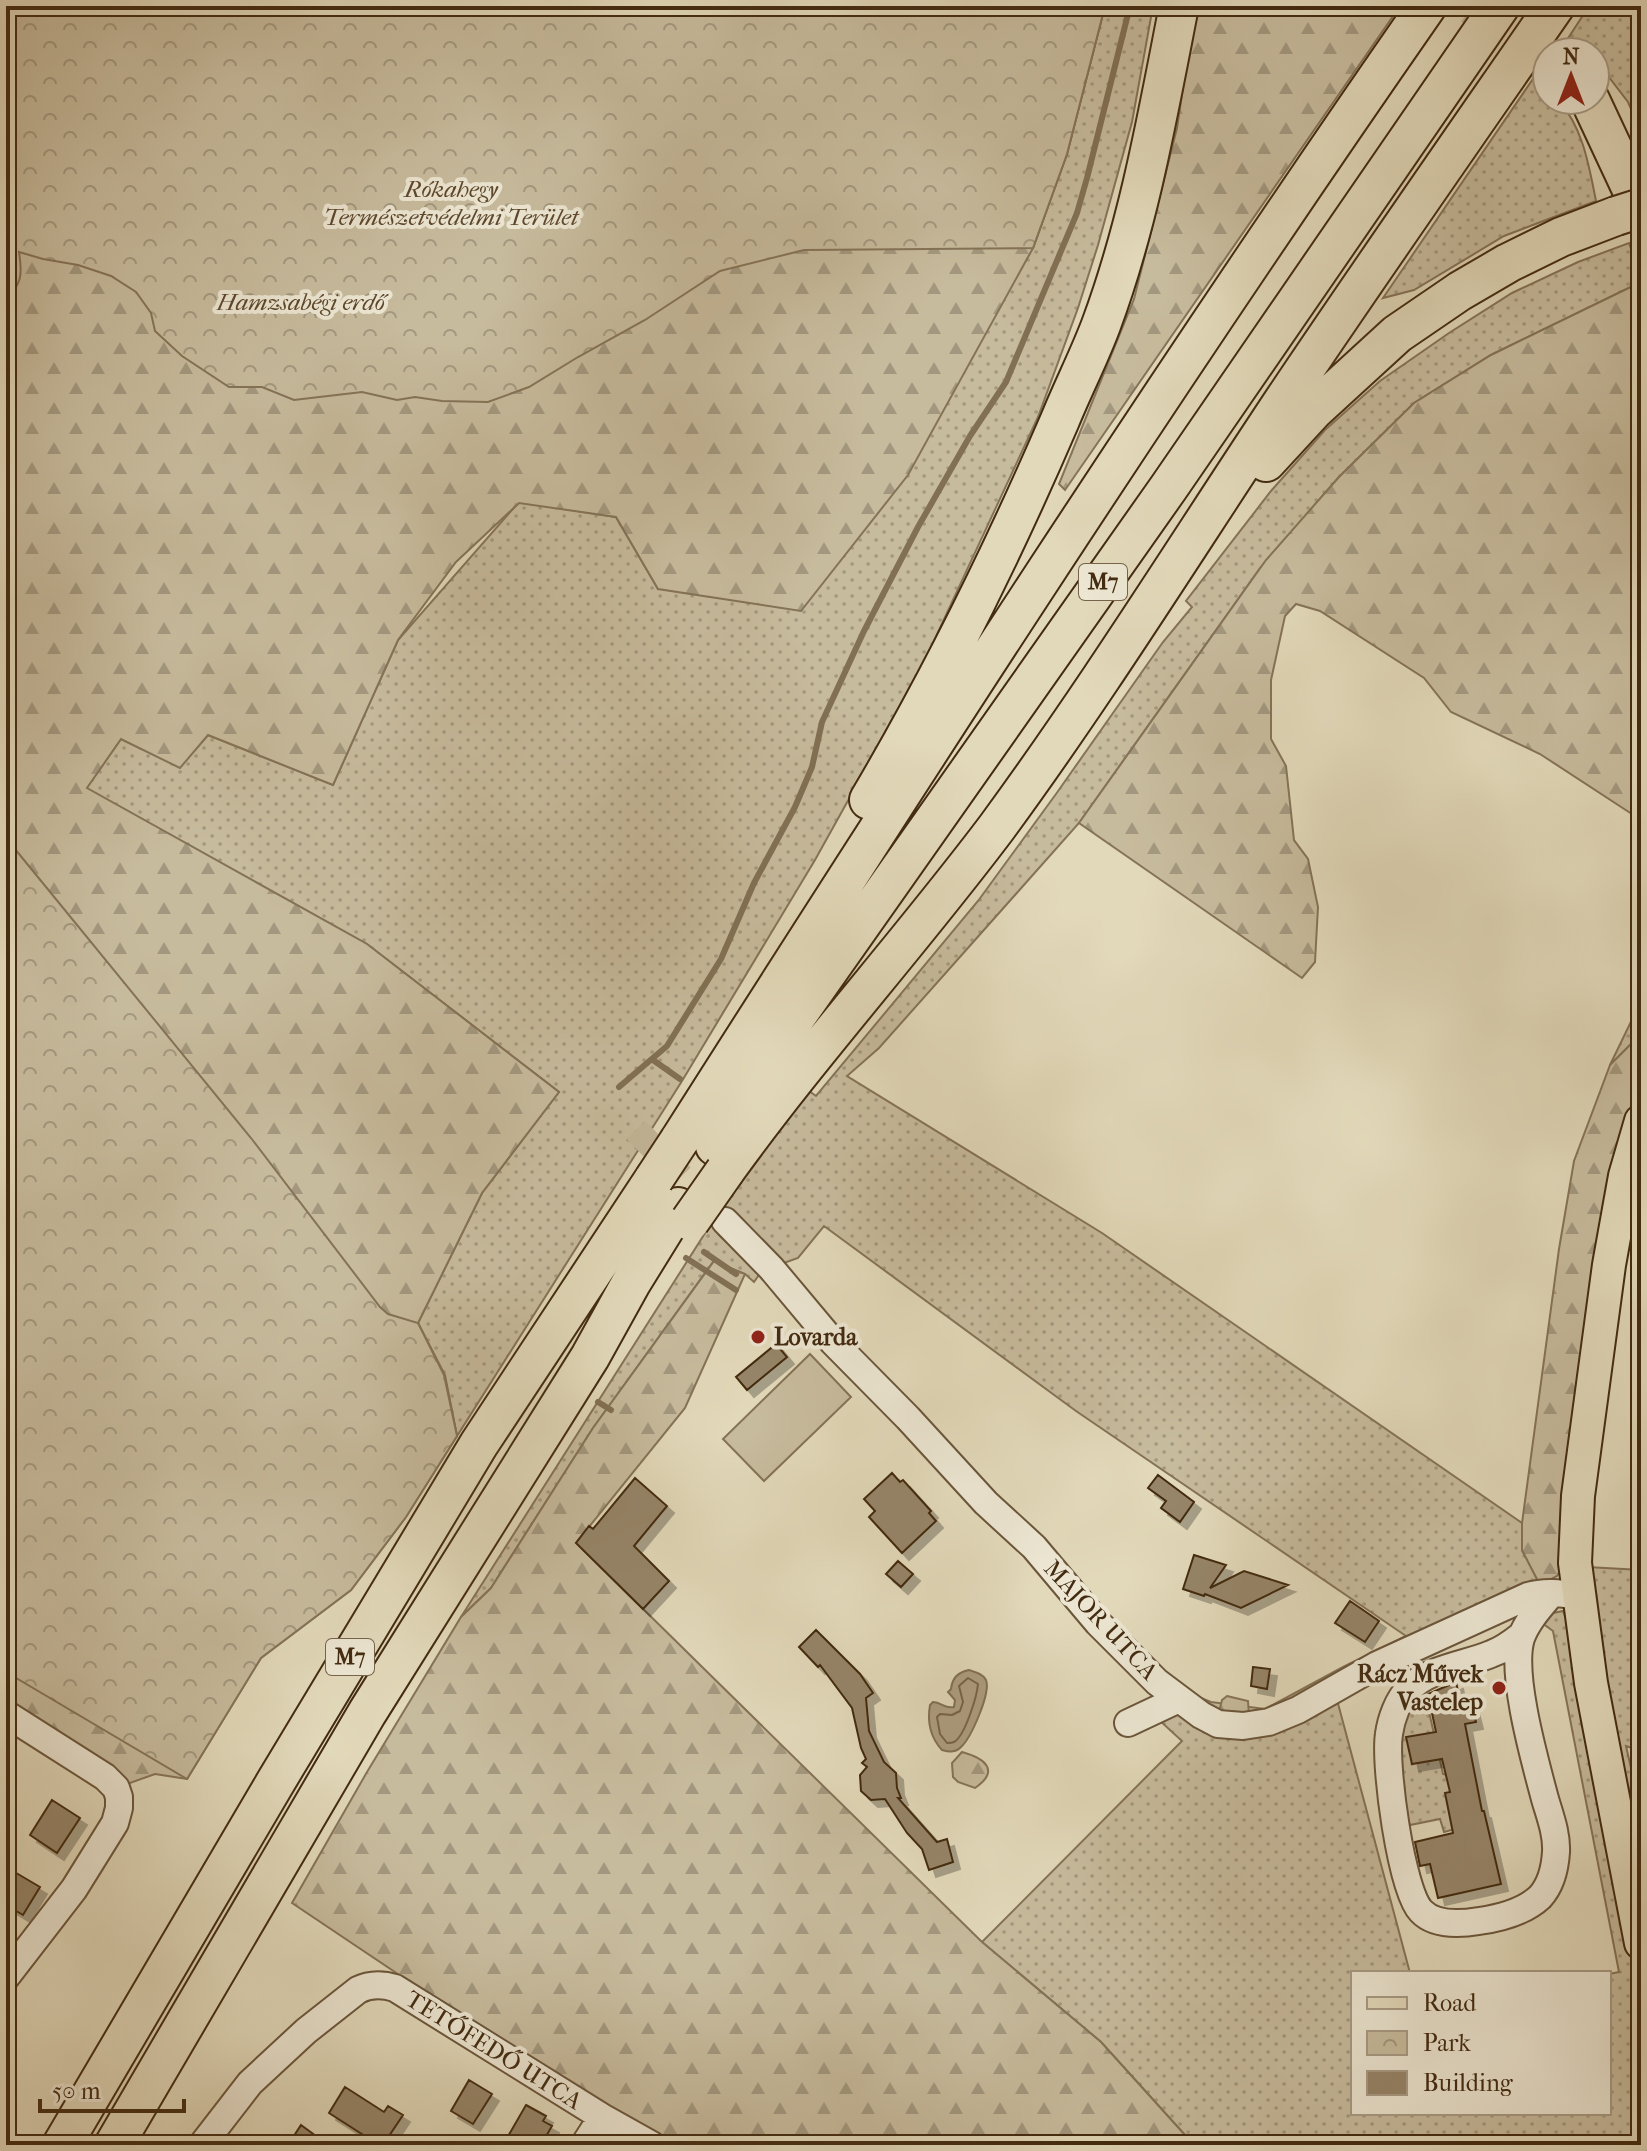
<svg xmlns="http://www.w3.org/2000/svg" width="1647" height="2151" font-family="'IM FELL French Canon',serif">
<style>
.grass{fill:url(#grass-dots);stroke:#857357;stroke-width:2}
.forest{fill:url(#forest-firs);stroke:#857357;stroke-width:2}
.park{fill:url(#park-crowns);stroke:#857357;stroke-width:2}
.pitch{fill:#c7bb9d;stroke:#857357;stroke-width:2}
.water{fill:#ac9e81;stroke:#827054;stroke-width:2}
.lines{fill:none;stroke-linecap:round;stroke-linejoin:round}
.shore{stroke:#786449;stroke-width:2}
.stream{stroke:#827054;stroke-width:6}
.building{fill:#968569;stroke:#432b11;stroke-width:2;filter:url(#shadow)}
.minor-tunnel{stroke:#c2b698;stroke-width:26;stroke-dasharray:26 13;stroke-linecap:butt}
.highway-tunnel{stroke:#c2b698;stroke-width:38;stroke-dasharray:38 19;stroke-linecap:butt}
.minor-casing{stroke:#6b563b;stroke-width:30}
.major-casing{stroke:#432b11;stroke-width:36}
.highway-casing{stroke:#432b11;stroke-width:42}
.minor{stroke:#ece6d2;stroke-width:26}
.major{stroke:#e2d9ba;stroke-width:32}
.highway{stroke:#e2d9ba;stroke-width:38}
.highway-bridge-casing{stroke:#432b11;stroke-width:42;stroke-linecap:butt}
.highway-bridge{stroke:#e2d9ba;stroke-width:38}
.poi-dot{fill:#8f2418;stroke:#ece6d2;stroke-width:3}
.labels{text-anchor:middle;dominant-baseline:central;stroke-width:8;stroke-linejoin:round;paint-order:stroke}
.shield{fill:#ece6d2;stroke:#76634b;stroke-width:2}
.shield-label{font-size:22px;font-weight:bold;fill:#432b11}
.park-label{font-size:24px;font-style:italic;fill:#5d482d;stroke:#ece6d2}
.poi-label{font-size:24px;font-weight:bold;fill:#432b11;stroke:#ece6d2;text-anchor:start}
.street-label{font-size:24px;fill:#432b11;stroke:#ece6d2}
</style>
<defs>
<pattern id="grass-dots" width="8" height="8" patternUnits="userSpaceOnUse" patternTransform="scale(2)"><rect width="8" height="8" fill="#c7bb9d"/><path d="M2 2h.1M6 6h.1" fill="none" stroke="#a3987f" stroke-width="1.8" stroke-linecap="round"/></pattern>
<pattern id="forest-firs" width="22" height="20" patternUnits="userSpaceOnUse" patternTransform="scale(2)"><rect width="22" height="20" fill="#c7bb9d"/><path d="M5 1l3.5 6h-7zM16 11l3.5 6h-7z" fill="#a3987f"/></pattern>
<pattern id="park-crowns" width="20" height="18" patternUnits="userSpaceOnUse" patternTransform="scale(2)"><rect width="20" height="18" fill="#c7bb9d"/><path d="M2 6a3 3 0 1 1 6 0M12 15a3 3 0 1 1 6 0" fill="none" stroke="#a3987f"/></pattern>
<filter id="shadow"><feDropShadow dx="7" dy="7" stdDeviation="0" flood-color="#0004"/></filter>
</defs>
<rect width="100%" height="100%" fill="#e2d9ba"/>
<filter id="stains"><feTurbulence type="fractalNoise" baseFrequency=".0025" numOctaves="4"/><feColorMatrix values="0 0 0 0 .2 0 0 0 0 .09 0 0 0 0 .02 0 0 0 .5 -.17"/></filter>
<radialGradient id="worn" r=".72"><stop offset=".6" stop-color="#630" stop-opacity="0"/><stop offset="1" stop-color="#630" stop-opacity=".3"/></radialGradient>
<!-- grass -->
<path class="grass" d="M1105,6H1153L1132,122L1098,245L1078,308L1038,417L920,671L815,860L682,1081L457,1436L445,1375L418,1323L482,1193L559,1092L367,944L86,788L121,739L180,767L208,735L333,785L398,640L519,502L616,517L658,589L1033,248L1067,154Z
M1589,6H1641V132L1628,102L1595,59V52H1586L1565,43Z
M1535,76L1547,89V100H1558C1583,127 1589,166 1596,201L1504,236L1414,290L1383,298Z
M1629,243L1631,249L1641,245V282L1491,355L1414,403L1339,477L1260,568L1079,823L879,1048L847,1076L1102,1233L1522,1523V1550L1540,1585L1278,1713L1218,1715L1191,1694L1211,1702L1265,1709L1343,1667L1406,1636L1076,1411L824,1226L798,1258L781,1264L734,1214L719,1235L761,1272L754,1282L745,1274L713,1262L593,1428L491,1588L461,1617L728,1197L809,1091L816,1096L978,901L1056,794L1163,642L1192,607L1186,601L1271,491L1325,430L1380,381L1449,333L1512,293L1578,262Z
M1641,1001V1034L1610,1065Z
M1587,1567L1641,1570V1751L1626,1746L1641,1812V1900Z
M1563,1611L1570,1629L1590,1742L1641,1991V2145H1194L1101,2042L982,1942L1182,1741L1159,1720L1173,1711L1209,1729L1336,1696L1410,1973H1353V2113H1609V1974L1619,1972L1553,1631L1542,1623L1548,1614Z
M1423,1685L1443,1774L1455,1777V1829L1444,1832L1440,1819L1410,1825L1400,1796L1395,1758L1409,1699Z"/>
<!-- forest -->
<path class="forest" d="M6,6H1105L1067,154L1033,248L908,475L801,611L658,589L616,517L519,503L456,562L398,640L333,785L208,735L180,768L121,739L87,788L367,944L559,1092L482,1193L418,1323L444,1375L457,1436L406,1517L351,1590L261,1658L187,1779L155,1774L116,1788L6,1714Z
M1195,6H1400L1065,490L1059,484L1134,299L1177,128Z
M1641,282V820L1540,754L1451,712L1424,678L1320,611L1296,604L1285,616L1271,680V739L1286,766L1294,840L1308,859L1318,907L1315,962L1302,978L1079,823L1266,560L1339,477L1414,403L1491,355Z
M1641,1034V1100L1634,1115L1564,1564L1557,1576L1540,1585L1522,1550V1523L1559,1249L1574,1161L1610,1065Z
M714,1261L745,1274L685,1408L576,1543L982,1942L1101,2042L1194,2145H678L541,2070L292,1903L367,1772L461,1617L491,1588L593,1428Z
M1227,1696L1248,1701L1249,1716L1219,1712L1222,1700Z
M962,1752C984,1758 1001,1770 975,1788L958,1782L953,1777L952,1763Z"/>
<!-- park -->
<path class="park" d="M6,6H1105L1067,154L1033,248L804,250L720,271L645,320L578,357L529,387L488,402L442,401L415,397L397,400L362,392L294,400L262,387H229L182,356L155,331L151,313L136,292L111,276L78,265L43,259L19,252C23,277 21,281 6,304Z
M6,838L251,1138L380,1307L388,1314L418,1323L444,1375L457,1436L406,1517L351,1590L261,1658L187,1779L6,1672Z"/>
<!-- pitch -->
<path class="pitch" d="M810,1354L851,1397L764,1481L723,1439Z"/>
<!-- water -->
<path class="water" d="M969,1670C975,1672 983,1674 986,1680C991,1693 971,1738 961,1747C955,1753 949,1752 942,1750C930,1737 927,1722 930,1705L933,1702C942,1702 944,1709 954,1707L955,1700L948,1692L951,1689C952,1678 958,1672 969,1670Z"/>
<g class="lines">
<!-- shore -->
<path class="shore" d="M968,1678L978,1684C977,1696 965,1736 954,1742C952,1743 950,1743 947,1743L940,1734L937,1717L940,1714L952,1715L960,1711L963,1702L959,1686Z"/>
<!-- stream -->
<path class="stream" d="M1595,76L1604,89
M653,1060L680,1079
M619,1087L667,1046L721,959L754,883L795,807L812,767L822,722L864,631L918,527L970,436L1006,382L1077,213L1087,178L1130,6
M704,1252L736,1274
M686,1258L736,1290
M598,1402L611,1410"/>
</g>
<!-- building -->
<path class="building" d="M776,1344L787,1357L747,1390L736,1377Z
M892,1473L900,1482L903,1480L931,1511L929,1513L936,1521L902,1553L869,1517L875,1511L864,1499Z
M1158,1475L1194,1502L1180,1522L1161,1508L1166,1501L1148,1488Z
M635,1478L667,1506L634,1546L669,1581L643,1609L576,1543L589,1526L593,1529Z
M1194,1555L1226,1565L1210,1588L1244,1571L1288,1585L1241,1608L1205,1594L1204,1596L1183,1589Z
M898,1561L913,1574L901,1587L886,1574Z
M1350,1601L1379,1621L1365,1642L1335,1623Z
M816,1630L860,1674L873,1693L866,1698L869,1731L884,1762L896,1773L897,1788L901,1798H898L937,1842L947,1839L953,1862L929,1870L922,1849L907,1833L885,1799L871,1800L861,1791L860,1775L867,1767L862,1763L866,1759L861,1748L852,1708L820,1665L818,1667L799,1647Z
M1253,1667L1270,1669L1267,1689L1251,1686Z
M1456,1682L1460,1700L1470,1698L1476,1722L1465,1724L1482,1811H1484L1501,1884L1438,1898L1430,1864L1420,1866L1415,1842L1453,1833L1445,1793L1450,1792L1442,1759L1412,1764L1406,1737L1436,1732L1428,1694Z
M52,1800L80,1818L57,1853L30,1835Z
M6,1867L40,1887L23,1915L6,1905Z
M469,2080L492,2094L473,2124L451,2111Z
M345,2087L384,2112L388,2106L403,2115L383,2145H379L329,2113Z
M526,2105L546,2116L543,2121L552,2126L541,2145H503Z
M301,2125L316,2136L310,2145H288Z"/>
<g class="lines">
<!-- minor-tunnel -->
<path class="minor-tunnel" d="M636,1130L714,1210"/>
<!-- highway-tunnel -->
<path class="highway-tunnel" d="M1472,6L1547,58"/>
<!-- minor casing -->
<g class="minor-casing">
<path id="minor" d="M725,1221L771,1268L833,1342L908,1418L986,1503L1034,1547L1098,1623L1157,1682L1201,1715L1218,1724L1243,1726L1269,1722L1298,1710L1377,1665L1528,1596C1545,1591 1560,1593 1578,1596
M1522,1635C1512,1643 1503,1650 1491,1654C1465,1665 1428,1668 1408,1690C1398,1700 1391,1719 1389,1734C1384,1764 1401,1890 1421,1911C1435,1926 1461,1924 1479,1921C1500,1918 1524,1912 1540,1897C1551,1885 1555,1868 1556,1852C1557,1834 1550,1816 1545,1799C1535,1761 1510,1674 1521,1638C1527,1621 1541,1606 1552,1593
M6,1714L105,1777L116,1788L119,1797V1808L115,1823L74,1889L6,1977
M1128,1723L1179,1699
M202,2145L250,2083L306,2031L358,1990C370,1984 382,1984 395,1988L602,2117L652,2145
M584,2145L602,2117"/>
</g>
<!-- major casing -->
<g class="major-casing">
<path id="major" d="M1641,1121L1625,1176L1609,1265L1578,1496L1575,1563L1591,1683L1641,1943"/>
</g>
<!-- highway casing -->
<g class="highway-casing">
<path id="highway" d="M1590,100L1641,209
M1266,462L1313,411L1397,334L1460,291L1508,263L1561,237L1616,216
M869,800C941,678 1004,550 1060,420C1073,388 1089,357 1101,325C1139,223 1158,113 1179,6
M679,1141C922,759 1168,378 1427,6
M715,1146L786,1031L1169,487L1500,6
M725,1171C810,1053 909,944 997,827C1099,688 1190,541 1286,397C1374,266 1465,136 1555,6
M62,2145L275,1783L479,1444L654,1179
M114,2145L367,1713L590,1357L631,1283L678,1207"/>
</g>
<!-- minor -->
<use href="#minor" class="minor"/>
<!-- major -->
<use href="#major" class="major"/>
<!-- highway -->
<use href="#highway" class="highway"/>
<!-- highway-bridge casing -->
<g class="highway-bridge-casing">
<path id="highway-bridge" d="M1616,216L1641,208
M654,1179L679,1141
M690,1221L725,1171"/>
</g>
<!-- highway-bridge -->
<use href="#highway-bridge" class="highway-bridge"/>
</g>
<!-- markers -->
<g class="poi-dot">
<circle cx="758" cy="1337" r="8"/>
<circle cx="1499" cy="1688" r="8"/>
</g>
<g class="labels">
<!-- shield labels -->
<g class="shield">
<rect x="1079" y="564" width="48" height="36" rx="6"/>
<rect x="326" y="1639" width="48" height="36" rx="6"/>
</g>
<g class="shield-label">
<text x="1103" y="582">M7</text>
<text x="350" y="1657">M7</text>
</g>
<!-- park labels -->
<g class="park-label">
<text x="451" y="189">Rókahegy<tspan x="451" dy="28">Természetvédelmi Terület</tspan></text>
<text x="301" y="302">Hamzsabégi erdő</text>
</g>
<!-- poi labels -->
<g class="poi-label">
<text x="774" y="1337">Lovarda</text>
<text x="1483" y="1674" text-anchor="end">Rácz Művek<tspan x="1483" dy="28">Vastelep</tspan></text>
</g>
<!-- street labels -->
<g class="street-label">
<text transform="translate(1101 1620) rotate(47)">MAJOR UTCA</text>
<text transform="translate(494 2050) rotate(32)">TETŐFEDŐ UTCA</text>
</g>
</g>
<!-- margin -->
<rect width="1647" height="2151" fill="none" stroke="#e2d9ba" stroke-width="32"/>
<rect x="8" y="8" width="1631" height="2135" fill="none" stroke="#432b11" stroke-width="4"/>
<rect x="16" y="16" width="1615" height="2119" fill="none" stroke="#432b11" stroke-width="2"/>
<!-- legend -->
<rect x="1351" y="1971" width="260" height="144" fill="#ece6d2" stroke="#a89b85" stroke-width="2"/>
<rect x="1367" y="1997" width="40" height="12" fill="#e2d9ba" stroke="#a89b85" stroke-width="2"/>
<text x="1423" y="2011" font-size="24" fill="#432b11">Road</text>
<rect x="1367" y="2031" width="40" height="24" fill="url(#park-crowns)" stroke="#a89b85" stroke-width="2"/>
<text x="1423" y="2051" font-size="24" fill="#432b11">Park</text>
<rect x="1367" y="2071" width="40" height="24" fill="#968569" stroke="#a89b85" stroke-width="2"/>
<text x="1423" y="2091" font-size="24" fill="#432b11">Building</text>
<!-- north arrow -->
<g transform="translate(1571 76)"><circle r="38" fill="#ece6d2" stroke="#a89b85" stroke-width="2"/>
<path d="M0-6L14 30L0 20L-14 30Z" fill="#8f2418"/>
<text y="-12" font-size="22" font-weight="bold" text-anchor="middle" fill="#432b11">N</text>
</g>
<!-- scale -->
<path d="M40 2099v12h144v-12" fill="none" stroke="#432b11" stroke-width="4"/>
<text x="52" y="2099" font-size="24" fill="#432b11" stroke="#ece6d2" stroke-width="6" paint-order="stroke">50 m</text>
<rect width="100%" height="100%" filter="url(#stains)"/>
<rect width="100%" height="100%" fill="url(#worn)"/>
</svg>
